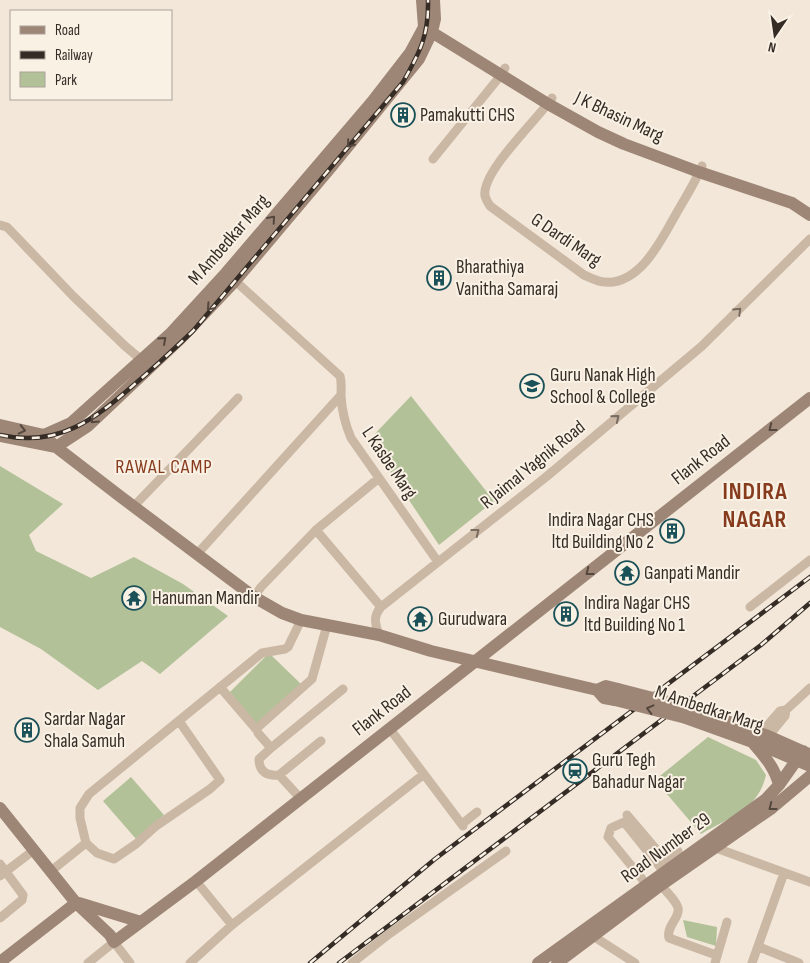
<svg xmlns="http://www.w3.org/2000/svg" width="810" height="963" font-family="'Sofia Sans Condensed',sans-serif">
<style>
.green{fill:#b2c198}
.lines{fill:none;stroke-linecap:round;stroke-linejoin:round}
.street{stroke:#cab7a4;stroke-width:9}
.secondary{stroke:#9e8676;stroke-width:12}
.rail-casing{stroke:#352c26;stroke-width:4.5}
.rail{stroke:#faf1e5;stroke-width:2.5;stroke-dasharray:8;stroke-linecap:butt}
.secondary-bridge{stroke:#9e8676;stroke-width:12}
.oneway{stroke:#54473e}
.oneway2{stroke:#786b5f}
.labels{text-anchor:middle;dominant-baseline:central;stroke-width:4;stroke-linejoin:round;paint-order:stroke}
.poi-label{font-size:19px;fill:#352c26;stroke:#faf1e5;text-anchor:start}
.street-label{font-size:19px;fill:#352c26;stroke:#faf1e5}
.neighbourhood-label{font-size:20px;letter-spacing:1px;fill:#873b1d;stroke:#faf1e5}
.district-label{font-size:24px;font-weight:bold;letter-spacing:1px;fill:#873b1d;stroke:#faf1e5}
</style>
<rect width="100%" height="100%" fill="#f2e7d9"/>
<!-- green -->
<path class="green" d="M411,396L494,501L439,545L369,440Z
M0,466L63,504L29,535L36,551L91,578L134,557L183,584L228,616L160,674L142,661L98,690L41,649L0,627Z
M269,653L302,685L258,729L226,696Z
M708,737L756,760L766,775C758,810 730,817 701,834L655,780Z
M131,777L164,815L136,839L103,801Z
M683,920L717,927L716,946L687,937Z"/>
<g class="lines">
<!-- street -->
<path class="street" d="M552,98C538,119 481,172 485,196C486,199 488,203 490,206L584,275C591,278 598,282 605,282C640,285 662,239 676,214C685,198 695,183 702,166
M433,159L501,75L505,68
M0,225L7,227L73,296L125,346L144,362
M232,278L340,376C342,383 341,389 341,396C342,411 345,424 351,438L438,562
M134,506L238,398
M316,530L381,607
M198,553L341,395
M254,597L261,587L316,530L379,478
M750,607L810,560
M379,635C375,624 373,616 381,607L546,477L702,346L810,239
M220,687L256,729L312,679L327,625
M786,710L810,688
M179,721L220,780L210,789L156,826L136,844L114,859L97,853L86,843L80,818V808L89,794L262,653L285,649L288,647L301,620
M390,729L463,826
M258,733L271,748L343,689
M758,736L780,711L786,710L785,716L766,739
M271,748L259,759C259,772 267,776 279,775L301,799
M279,775L321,741
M627,815L671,867
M462,824L477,812
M713,844L716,848L810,882
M665,860L678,851
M0,864L23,895L22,900L0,918
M51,871L86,843
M0,876L34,850
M196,881L232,925L424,774
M647,885L608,837L611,828L624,822L664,872
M661,885C666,892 676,900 678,908C680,918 666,926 669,938L716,955
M590,932L593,936L635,963
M759,947L799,963
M88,963L114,942L130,963
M190,963L232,925
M352,963L389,934L506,851
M715,963L727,922
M752,963L784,873"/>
<!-- secondary -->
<path class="secondary" d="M425,28L548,104L598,132L624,144L699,172L792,203L810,215
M0,425L44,435L71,423L170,334L226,273L372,102L410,53L424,27L422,0
M44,435L56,447L121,497L254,597L282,613L301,620L379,635L431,651L597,690L604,698L615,700
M0,436L56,447L88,426L178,341L235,281L332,166L419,59L432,32L435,19L434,0
M597,690L606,686L618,689
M688,707L768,736L809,754
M686,718L761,745L810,766
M754,744C765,757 775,768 779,785
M0,808L76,903L110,935L114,942L196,881L810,398
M79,903L141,922
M0,962L76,903
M538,963L766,799L779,785L803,751
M557,963L661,885L772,808L810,776"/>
<!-- rail casing -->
<g class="rail-casing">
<path id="rail" d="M0,435C59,448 95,419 136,383C156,366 174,349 193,331L403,82C420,52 429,35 428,0
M310,963L435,859L810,577
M339,963L761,645L810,603"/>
</g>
<!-- rail -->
<use href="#rail" class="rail"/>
<!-- secondary-bridge -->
<path class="secondary-bridge" d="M618,689L688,707
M615,700L686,718"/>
</g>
<!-- one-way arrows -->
<defs><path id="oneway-chevron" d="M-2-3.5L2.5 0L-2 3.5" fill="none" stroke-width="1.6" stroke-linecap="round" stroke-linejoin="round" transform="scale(1.25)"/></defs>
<g class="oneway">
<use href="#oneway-chevron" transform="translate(350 144) rotate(129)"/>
<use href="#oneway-chevron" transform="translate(272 219) rotate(-49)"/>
<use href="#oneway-chevron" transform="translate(210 307) rotate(133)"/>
<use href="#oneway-chevron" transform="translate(163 340) rotate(-42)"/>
<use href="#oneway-chevron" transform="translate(94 420) rotate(137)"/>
<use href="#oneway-chevron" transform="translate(772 428) rotate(142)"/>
<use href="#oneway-chevron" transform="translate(22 430) rotate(13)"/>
<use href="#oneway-chevron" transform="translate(589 572) rotate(142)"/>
<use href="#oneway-chevron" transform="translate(650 709) rotate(-166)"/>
<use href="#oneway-chevron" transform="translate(772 807) rotate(142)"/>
</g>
<g class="oneway2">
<use href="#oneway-chevron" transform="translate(738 311) rotate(-44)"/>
<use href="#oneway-chevron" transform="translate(616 418) rotate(-40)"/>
<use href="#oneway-chevron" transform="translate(476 532) rotate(-38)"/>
</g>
<!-- icons -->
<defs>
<g id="building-ring" transform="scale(1.25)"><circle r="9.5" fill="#faf1e5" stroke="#1b5158" stroke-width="1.5"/><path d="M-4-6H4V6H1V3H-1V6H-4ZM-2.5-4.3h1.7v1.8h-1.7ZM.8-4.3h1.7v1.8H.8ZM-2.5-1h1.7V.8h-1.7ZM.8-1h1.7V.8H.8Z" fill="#1b5158"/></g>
<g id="university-ring" transform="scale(1.25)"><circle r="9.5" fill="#faf1e5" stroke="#1b5158" stroke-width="1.5"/><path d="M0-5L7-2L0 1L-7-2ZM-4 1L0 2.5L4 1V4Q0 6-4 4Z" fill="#1b5158"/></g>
<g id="temple-ring" transform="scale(1.25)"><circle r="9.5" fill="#faf1e5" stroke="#1b5158" stroke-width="1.5"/><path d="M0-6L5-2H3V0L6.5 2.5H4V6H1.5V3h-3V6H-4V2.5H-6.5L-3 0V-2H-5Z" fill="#1b5158"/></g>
<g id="station-ring" transform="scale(1.25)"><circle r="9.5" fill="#faf1e5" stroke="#1b5158" stroke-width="1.5"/><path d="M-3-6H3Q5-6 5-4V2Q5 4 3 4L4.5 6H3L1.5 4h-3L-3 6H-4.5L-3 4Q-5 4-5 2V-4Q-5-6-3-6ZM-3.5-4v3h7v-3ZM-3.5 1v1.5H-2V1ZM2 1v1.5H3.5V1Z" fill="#1b5158"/></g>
</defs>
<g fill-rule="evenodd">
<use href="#building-ring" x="403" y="115"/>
<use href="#building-ring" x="439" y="278"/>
<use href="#university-ring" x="532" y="386"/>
<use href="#building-ring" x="672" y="531"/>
<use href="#temple-ring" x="627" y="573"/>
<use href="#temple-ring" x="134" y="598"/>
<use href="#building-ring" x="566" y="614"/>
<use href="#temple-ring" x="420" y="619"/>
<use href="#building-ring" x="27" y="730"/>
<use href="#station-ring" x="575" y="771"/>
</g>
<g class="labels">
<!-- poi labels -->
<g class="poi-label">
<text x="420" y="115">Pamakutti CHS</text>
<text x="456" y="267">Bharathiya<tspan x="456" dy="22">Vanitha Samaraj</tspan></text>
<text x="550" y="375">Guru Nanak High<tspan x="550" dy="22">School &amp; College</tspan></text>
<text x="654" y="520" text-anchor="end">Indira Nagar CHS<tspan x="654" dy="22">ltd Building No 2</tspan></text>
<text x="644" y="573">Ganpati Mandir</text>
<text x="152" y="598">Hanuman Mandir</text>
<text x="584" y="603">Indira Nagar CHS<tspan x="584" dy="22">ltd Building No 1</tspan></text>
<text x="438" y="619">Gurudwara</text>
<text x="44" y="719">Sardar Nagar<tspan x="44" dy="22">Shala Samuh</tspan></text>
<text x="592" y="760">Guru Tegh<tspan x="592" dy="22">Bahadur Nagar</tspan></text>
</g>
<!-- street labels -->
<g class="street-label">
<text transform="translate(619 117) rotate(25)">J K Bhasin Marg</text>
<text transform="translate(229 240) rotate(-49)">M Ambedkar Marg</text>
<text transform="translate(566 240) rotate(34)">G Dardi Marg</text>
<text transform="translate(701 460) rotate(-38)">Flank Road</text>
<text transform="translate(389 463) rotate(56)">L Kasbe Marg</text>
<text transform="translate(533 465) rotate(-39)">R Jaimal Yagnik Road</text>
<text transform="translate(709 709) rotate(18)">M Ambedkar Marg</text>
<text transform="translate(382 711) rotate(-38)">Flank Road</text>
<text transform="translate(666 848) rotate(-36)">Road Number 29</text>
</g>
<!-- neighbourhood labels -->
<g class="neighbourhood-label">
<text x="164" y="467">RAWAL CAMP</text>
</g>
<!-- district labels -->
<g class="district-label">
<text x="755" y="491">INDIRA<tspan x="755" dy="28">NAGAR</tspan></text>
</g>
</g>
<!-- legend -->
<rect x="10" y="10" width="162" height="90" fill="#faf1e5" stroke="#aba299"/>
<rect x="20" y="26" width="25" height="8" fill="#9e8676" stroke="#aba299"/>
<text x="55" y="35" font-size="15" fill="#352c26">Road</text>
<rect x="20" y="51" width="25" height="8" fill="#352c26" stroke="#aba299"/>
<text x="55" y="60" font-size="15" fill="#352c26">Railway</text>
<rect x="20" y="72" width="25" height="15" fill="#b2c198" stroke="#aba299"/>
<text x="55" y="85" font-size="15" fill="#352c26">Park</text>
<!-- north arrow -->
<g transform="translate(775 35) rotate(193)" stroke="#faf1e5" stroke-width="4" paint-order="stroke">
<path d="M0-4L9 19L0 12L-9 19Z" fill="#352c26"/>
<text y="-8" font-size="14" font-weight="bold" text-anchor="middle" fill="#352c26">N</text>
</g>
</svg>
